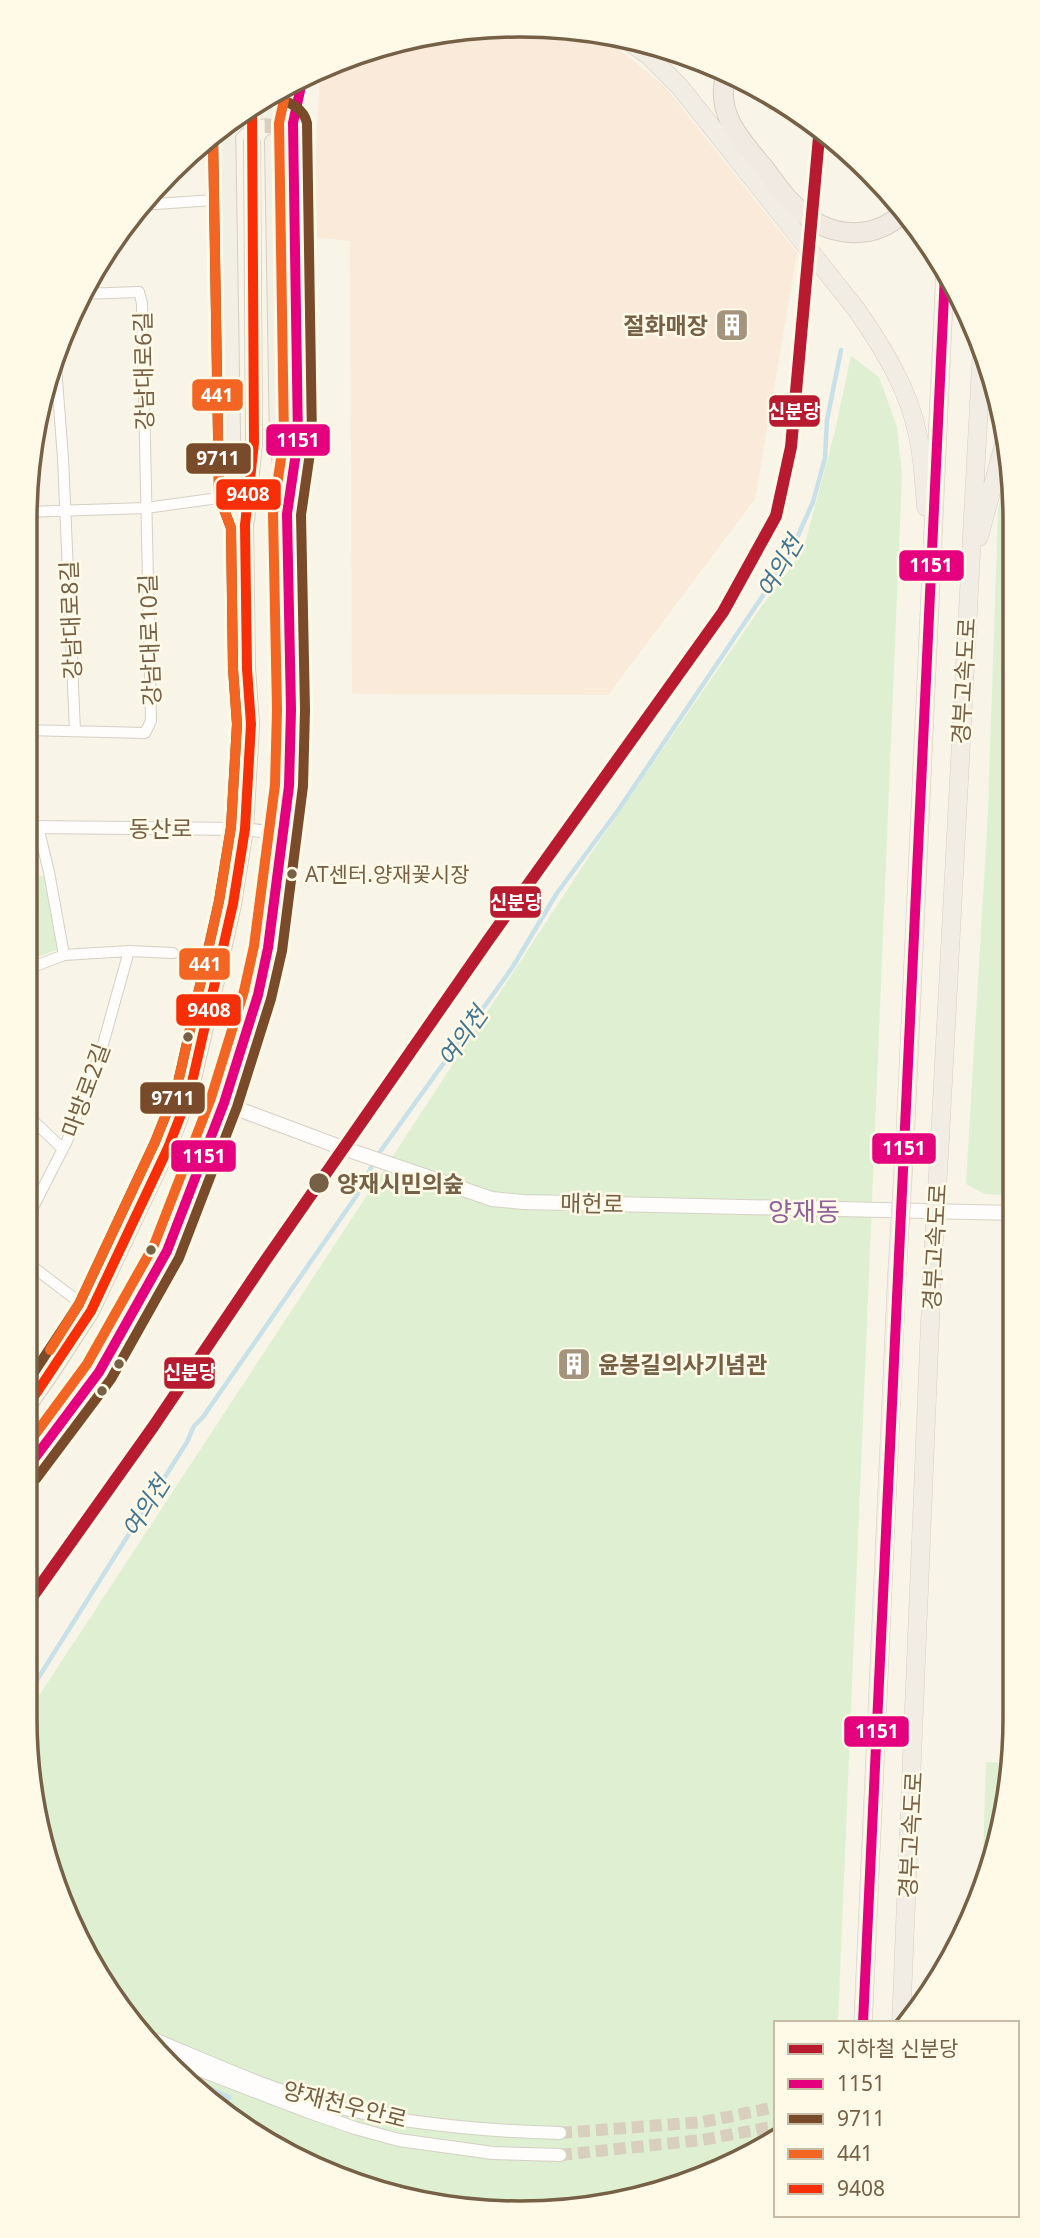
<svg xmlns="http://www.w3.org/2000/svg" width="1040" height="2238" font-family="'Noto Sans','Noto Sans KR',sans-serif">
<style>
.commercial{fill:#f9eada}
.green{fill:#def0d1}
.water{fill:#c8e0e8}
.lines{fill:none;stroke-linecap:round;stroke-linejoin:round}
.stream{stroke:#c8e0e8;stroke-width:4.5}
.tertiary-tunnel{stroke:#d8cfbf;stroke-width:12;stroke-dasharray:12 6;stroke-linecap:butt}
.primary-tunnel{stroke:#d8cfbf;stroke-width:16;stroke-dasharray:16 8;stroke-linecap:butt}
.minor-casing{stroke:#d5d0c5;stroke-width:12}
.tertiary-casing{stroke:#d5d0c5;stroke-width:14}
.secondary-casing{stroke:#d7d1c5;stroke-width:16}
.primary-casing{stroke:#d6cfc3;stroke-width:18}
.trunk-casing{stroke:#d6cfc3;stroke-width:19}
.motorway-casing{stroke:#d6cfc3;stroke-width:21}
.minor{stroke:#fefdfb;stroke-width:10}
.tertiary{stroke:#fefdfb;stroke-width:12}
.secondary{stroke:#fefdfb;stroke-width:14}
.primary{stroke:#f2f0e4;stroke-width:16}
.trunk{stroke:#f2ede4;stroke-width:18}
.motorway{stroke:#f1eae3;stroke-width:19}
.trunk-bridge-casing{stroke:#d6cfc3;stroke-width:19;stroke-linecap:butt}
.trunk-bridge{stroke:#f2ede4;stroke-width:18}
.bus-1-casing{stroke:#fffae8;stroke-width:16}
.bus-2-casing{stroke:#fffae8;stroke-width:16}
.bus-3-casing{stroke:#fffae8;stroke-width:16}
.bus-4-casing{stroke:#fffae8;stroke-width:16}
.bus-1{stroke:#e5007d;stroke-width:10}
.bus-2{stroke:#7a4b2a;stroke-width:10}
.bus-3{stroke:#f26522;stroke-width:10}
.bus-4{stroke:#f72f08;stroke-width:10}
.metro-1-casing{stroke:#fffae8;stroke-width:18}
.metro-1{stroke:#b81b30;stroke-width:12}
.bus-dot{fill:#766046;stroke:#fffae8;stroke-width:2.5}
.labels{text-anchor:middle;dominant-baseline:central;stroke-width:5;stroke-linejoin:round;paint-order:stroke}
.bus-label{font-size:21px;fill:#766046;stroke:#fffae8;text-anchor:start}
.poi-label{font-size:23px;font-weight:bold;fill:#766046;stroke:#fffae8;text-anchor:end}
.street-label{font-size:23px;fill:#766046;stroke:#fffae8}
.stop-label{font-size:23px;font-weight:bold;fill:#766046;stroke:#fffae8;text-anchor:start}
.water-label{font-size:24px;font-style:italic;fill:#427693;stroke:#fffae8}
.quarter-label{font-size:26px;fill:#91619a;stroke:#fffae8}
.rim{fill:none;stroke:#766046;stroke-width:3.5}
.line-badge{stroke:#fffae8;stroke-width:2.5}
.badge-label{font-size:19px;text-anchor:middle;font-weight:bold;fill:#fff}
</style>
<rect width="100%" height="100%" fill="#f8f4e7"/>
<!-- commercial -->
<path class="commercial" d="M520,25L597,32L665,87L797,253L755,499L608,695L352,694L350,241L311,237L320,77L325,65L330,62L423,34Z"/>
<!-- green -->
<path class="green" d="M851,356L879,377L897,427L902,475L838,2023H776V2140L767,2147L679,2187L585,2209L424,2204L273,2147L147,2044L91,1965L51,1878L25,1717L596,846L759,610L803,551L835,431Z
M1010,449L1011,455L1014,1196L985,1194L966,1184L988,812L998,510Z
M44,875L59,949L25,961V881Z
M986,1762L1011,1763L1006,1814L982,1892Z"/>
<!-- water -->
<path class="water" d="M182,2073L232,2096L226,2109Z"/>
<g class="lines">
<!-- stream -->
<path class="stream" d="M25,1699L187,1442L194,1426L203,1417L357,1195L377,1156L512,968L557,893L619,809L787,560L813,502L825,458L827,420L841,350"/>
<!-- tertiary-tunnel -->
<path class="tertiary-tunnel" d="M560,2133L703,2122L776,2107
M560,2155L702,2140L776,2126"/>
<!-- primary-tunnel -->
<path class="primary-tunnel" d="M272,93L273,142
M252,104V142"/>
<!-- minor casing -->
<g class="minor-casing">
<path id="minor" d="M141,205L229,199
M55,354L63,458L75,731
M25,512L146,508L233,496
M25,730L145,733L151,721L142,303L139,292L81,294
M38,827L49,872L64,955
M25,970L64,955L129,951L173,953
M25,1113L63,1149
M25,1223L67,1141L102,1048L129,951
M25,1261L91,1311"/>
</g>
<!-- tertiary casing -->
<g class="tertiary-casing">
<path id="tertiary" d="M25,827L245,829L283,834
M139,2033C202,2058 263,2088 328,2105C404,2124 482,2131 560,2133
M160,2055L306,2111L355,2128L399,2140L493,2153L560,2155"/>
</g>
<!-- secondary casing -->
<g class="secondary-casing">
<path id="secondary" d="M190,1091L340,1147L492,1199L523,1202L1014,1213"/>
</g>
<!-- primary casing -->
<g class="primary-casing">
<path id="primary" d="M227,133C244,111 270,100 293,123
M273,142L278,442L285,494
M246,521L254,443L252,142
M25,1410L51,1373L91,1311L168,1148L190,1091L219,968L233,904L245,829L251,724L247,669L245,525L233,496L227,122
M25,1471L99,1372L121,1336L167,1251L224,1103L258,995L268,948L289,786L291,710L287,514L298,439L293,123L295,81"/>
</g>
<!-- trunk casing -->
<g class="trunk-casing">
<path id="trunk" d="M619,35L649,56L680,87L856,309C883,348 909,389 918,436C923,459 924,483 926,507
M979,537L1006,436
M940,1138L982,347
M905,1140L945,274
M863,2023L897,1274
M901,2023L932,1275"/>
</g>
<!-- motorway casing -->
<g class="motorway-casing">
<path id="motorway" d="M727,72C713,112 741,140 764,168C774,181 783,195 795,206C826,238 873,243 905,211"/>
</g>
<!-- minor -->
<use href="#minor" class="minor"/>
<!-- tertiary -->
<use href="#tertiary" class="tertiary"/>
<!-- secondary -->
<use href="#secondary" class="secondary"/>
<!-- primary -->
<use href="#primary" class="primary"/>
<!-- trunk -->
<use href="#trunk" class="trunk"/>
<!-- motorway -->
<use href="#motorway" class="motorway"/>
<!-- trunk-bridge casing -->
<g class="trunk-bridge-casing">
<path id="trunk-bridge" d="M897,1274L905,1140
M932,1275L940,1138"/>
</g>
<!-- trunk-bridge -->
<use href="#trunk-bridge" class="trunk-bridge"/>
<!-- bus-1 casing -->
<g class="bus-1-casing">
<path id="bus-1" d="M25,1471L99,1372L167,1251L224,1103L258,995L268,948L289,786L291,710L287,514L298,439L293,123L303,77
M863,2023L945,274"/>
</g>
<!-- bus-2 casing -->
<g class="bus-2-casing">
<path id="bus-2" d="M25,1386L79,1304L155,1142L177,1087L219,901L231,827L237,724L233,669L231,528L219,496L213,134
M36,1479L111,1379L179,1258L237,1107L271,999L282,951L303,786L305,710L301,515L312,439L307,123C303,105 283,99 267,96"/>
</g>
<!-- bus-3 casing -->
<g class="bus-3-casing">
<path id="bus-3" d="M50,1350L79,1304L155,1142L177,1087L219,901L231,827L237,724L233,669L231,528L219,496L213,134
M25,1448L87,1364L154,1245L211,1098L244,991L254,946L275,785L277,710L273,513L284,438L279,123L287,86"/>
</g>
<!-- bus-4 casing -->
<g class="bus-4-casing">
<path id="bus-4" d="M25,1410L91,1311L168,1148L190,1091L233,904L245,829L251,724L247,669L245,525L254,443L252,104"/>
</g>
<!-- bus-1 -->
<use href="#bus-1" class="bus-1"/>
<!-- bus-2 -->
<use href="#bus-2" class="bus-2"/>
<!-- bus-3 -->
<use href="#bus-3" class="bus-3"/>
<!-- bus-4 -->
<use href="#bus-4" class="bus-4"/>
<!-- metro-1 casing -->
<g class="metro-1-casing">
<path id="metro-1" d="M25,1607L153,1427L265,1261L489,939L723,612L776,516L791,447L820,126"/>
</g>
<!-- metro-1 -->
<use href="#metro-1" class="metro-1"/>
</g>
<!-- icons -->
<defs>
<g id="building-square" transform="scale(1.75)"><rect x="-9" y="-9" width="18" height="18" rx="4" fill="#a4947e" stroke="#fffae8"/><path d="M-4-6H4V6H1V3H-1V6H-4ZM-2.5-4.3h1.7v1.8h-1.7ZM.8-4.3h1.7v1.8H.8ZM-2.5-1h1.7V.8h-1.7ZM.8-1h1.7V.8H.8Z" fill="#fff"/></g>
</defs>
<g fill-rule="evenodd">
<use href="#building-square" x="732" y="325"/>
<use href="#building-square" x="574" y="1364"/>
</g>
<!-- markers -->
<g class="bus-dot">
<circle cx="292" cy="874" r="6"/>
<circle cx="188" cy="1037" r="6"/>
<circle cx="319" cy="1183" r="11"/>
<circle cx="151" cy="1250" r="6"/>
<circle cx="119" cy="1364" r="6"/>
<circle cx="102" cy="1391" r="6"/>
</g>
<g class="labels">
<!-- bus labels -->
<g class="bus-label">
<text x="305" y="874">AT센터.양재꽃시장</text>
</g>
<!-- poi labels -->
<g class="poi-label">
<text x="708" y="325">절화매장</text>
<text x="598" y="1364" text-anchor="start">윤봉길의사기념관</text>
</g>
<!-- street labels -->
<g class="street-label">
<text transform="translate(143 371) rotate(-91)">강남대로6길</text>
<text transform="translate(70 620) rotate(-92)">강남대로8길</text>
<text transform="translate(149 640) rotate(-92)">강남대로10길</text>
<text transform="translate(963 681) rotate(-87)">경부고속도로</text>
<text x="161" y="828">동산로</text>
<text transform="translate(85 1090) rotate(-70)">마방로2길</text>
<text transform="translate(592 1203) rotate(1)">매헌로</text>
<text transform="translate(934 1247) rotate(-87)">경부고속도로</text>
<text transform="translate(910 1835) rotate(-87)">경부고속도로</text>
<text transform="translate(345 2104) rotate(14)">양재천우안로</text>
</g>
<!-- stop labels -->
<g class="stop-label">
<text x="337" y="1183">양재시민의숲</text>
</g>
<!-- water labels -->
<g class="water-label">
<text transform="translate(779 566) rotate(-60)">여의천</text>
<text transform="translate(462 1036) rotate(-55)">여의천</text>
<text transform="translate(145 1506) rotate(-58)">여의천</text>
</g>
<!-- quarter labels -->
<g class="quarter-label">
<text x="804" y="1211">양재동</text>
</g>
</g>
<!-- crop -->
<path d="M0 0H1040V2238H0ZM520 37H520A483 483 0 0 1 1003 520V1718A483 483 0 0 1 520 2201H520A483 483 0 0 1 37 1718V520A483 483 0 0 1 520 37Z" fill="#fffae8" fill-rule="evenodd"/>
<path class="rim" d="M520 37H520A483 483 0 0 1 1003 520V1718A483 483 0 0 1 520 2201H520A483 483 0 0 1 37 1718V520A483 483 0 0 1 520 37Z"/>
<g class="line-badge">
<rect x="191" y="378" width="53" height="34" rx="7" fill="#f26522"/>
<rect x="768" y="394" width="53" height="34" rx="7" fill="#b81b30"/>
<rect x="265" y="423" width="66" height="34" rx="7" fill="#e5007d"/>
<rect x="185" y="442" width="67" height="33" rx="7" fill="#7a4b2a"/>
<rect x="215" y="478" width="67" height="33" rx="7" fill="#f72f08"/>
<rect x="898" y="549" width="67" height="33" rx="7" fill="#e5007d"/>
<rect x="489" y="885" width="53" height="34" rx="7" fill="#b81b30"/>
<rect x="178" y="947" width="53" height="34" rx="7" fill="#f26522"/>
<rect x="175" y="993" width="67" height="34" rx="7" fill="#f72f08"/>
<rect x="139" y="1081" width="67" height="34" rx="7" fill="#7a4b2a"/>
<rect x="871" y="1132" width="66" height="33" rx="7" fill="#e5007d"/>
<rect x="170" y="1139" width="67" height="34" rx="7" fill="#e5007d"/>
<rect x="163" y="1356" width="53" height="34" rx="7" fill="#b81b30"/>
<rect x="843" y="1715" width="67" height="33" rx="7" fill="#e5007d"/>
</g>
<g class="badge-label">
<text x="217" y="402">441</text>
<text x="794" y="418">신분당</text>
<text x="298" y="447">1151</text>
<text x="218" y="465">9711</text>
<text x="248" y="501">9408</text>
<text x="931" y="572">1151</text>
<text x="516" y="909">신분당</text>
<text x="205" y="971">441</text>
<text x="209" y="1017">9408</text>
<text x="173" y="1105">9711</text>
<text x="904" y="1155">1151</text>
<text x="204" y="1163">1151</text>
<text x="190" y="1379">신분당</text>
<text x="877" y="1738">1151</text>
</g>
<!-- legend -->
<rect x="774" y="2021" width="245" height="196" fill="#fffae8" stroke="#c8bca7" stroke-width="2"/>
<rect x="788" y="2044" width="35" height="10" fill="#b81b30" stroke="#c8bca7" stroke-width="2"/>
<text x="837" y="2056" font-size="21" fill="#766046">지하철 신분당</text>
<rect x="788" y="2079" width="35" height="10" fill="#e5007d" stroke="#c8bca7" stroke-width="2"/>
<text x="837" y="2091" font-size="21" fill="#766046">1151</text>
<rect x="788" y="2114" width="35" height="10" fill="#7a4b2a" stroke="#c8bca7" stroke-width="2"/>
<text x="837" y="2126" font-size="21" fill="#766046">9711</text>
<rect x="788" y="2149" width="35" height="10" fill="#f26522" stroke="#c8bca7" stroke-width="2"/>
<text x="837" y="2161" font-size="21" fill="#766046">441</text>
<rect x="788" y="2184" width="35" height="10" fill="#f72f08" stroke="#c8bca7" stroke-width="2"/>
<text x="837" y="2196" font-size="21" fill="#766046">9408</text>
</svg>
